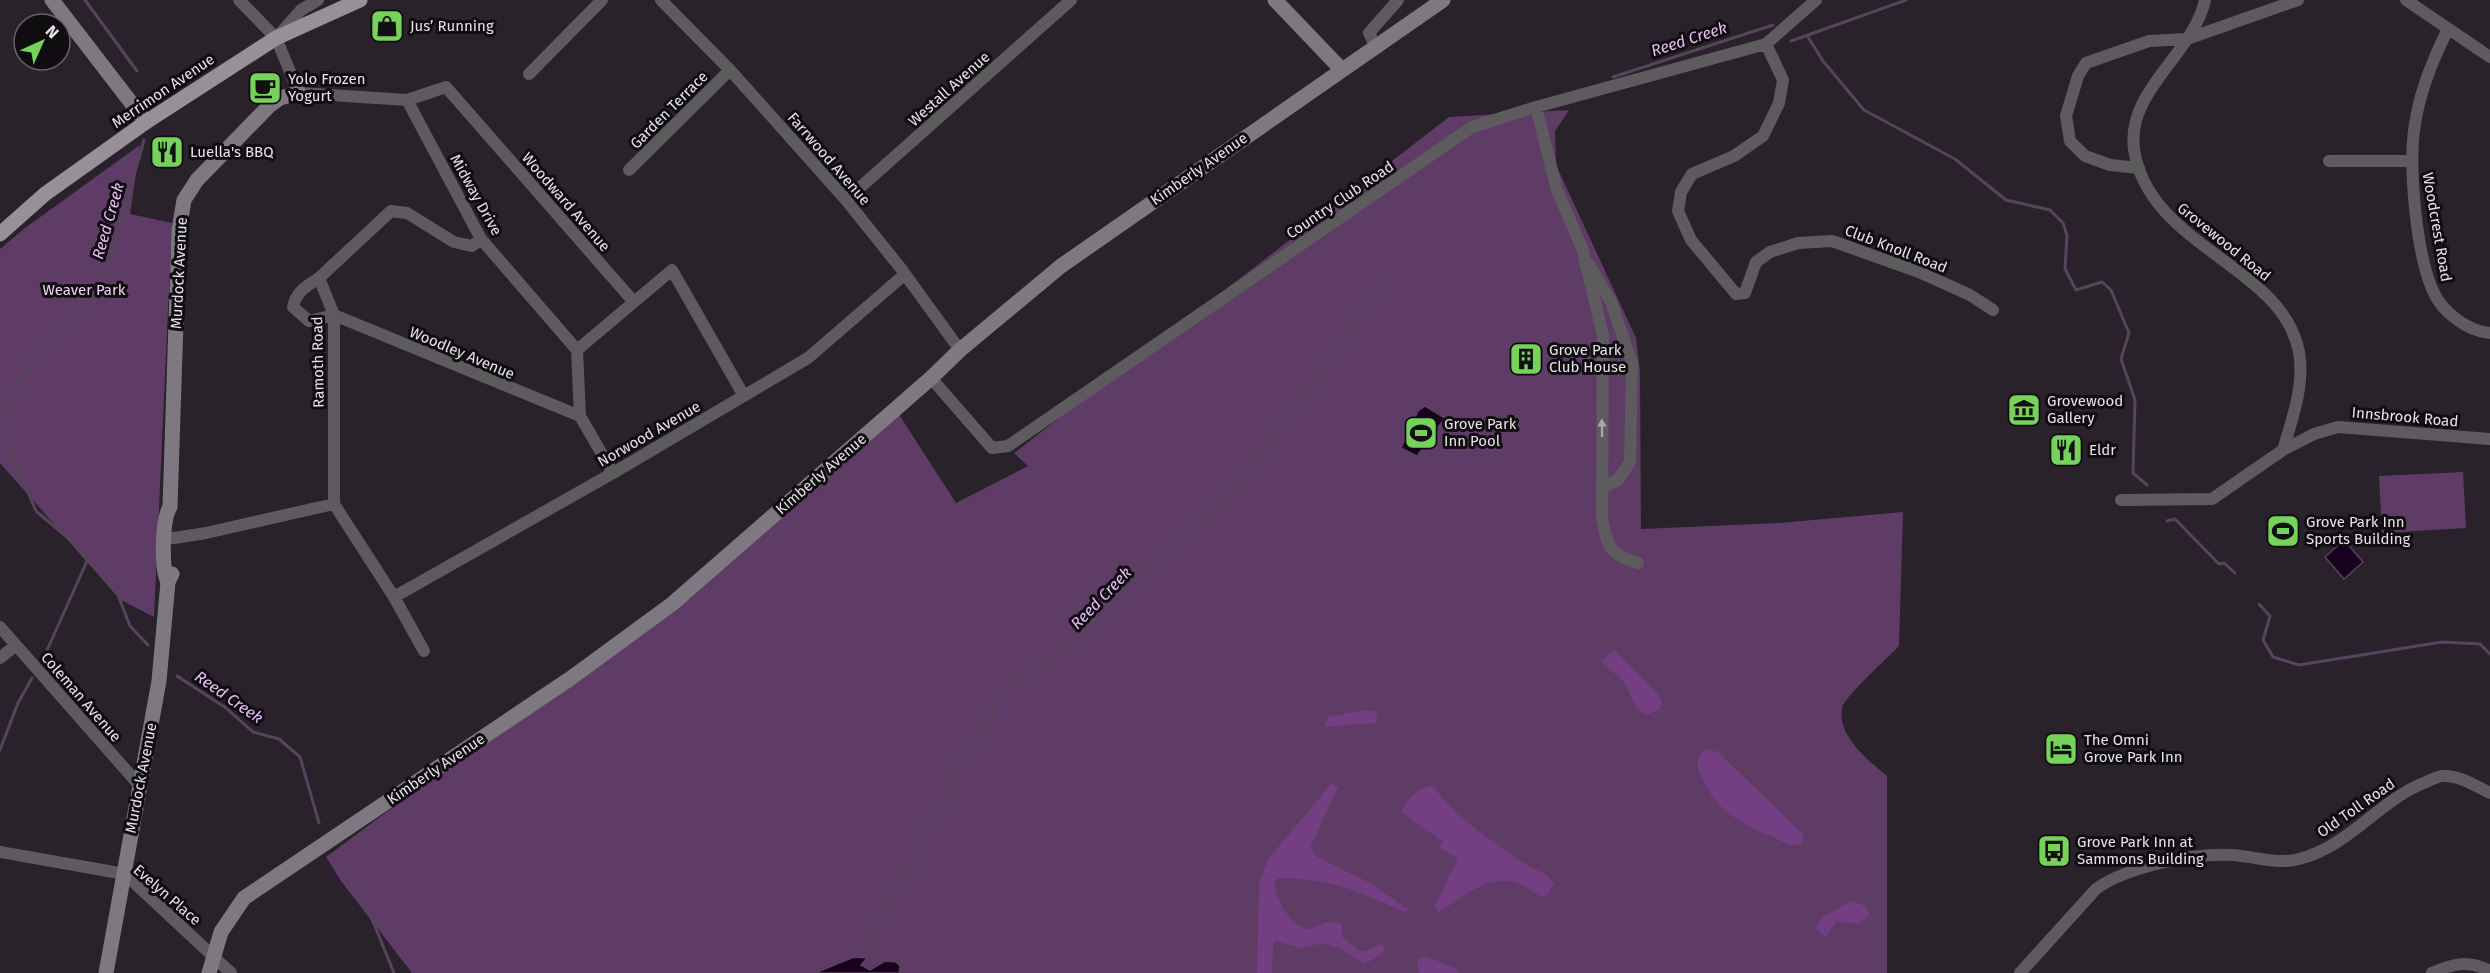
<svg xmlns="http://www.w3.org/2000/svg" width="2490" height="973" font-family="'Fira Sans',sans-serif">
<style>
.green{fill:#5e3c66}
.forest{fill:#743f82}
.water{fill:#18011f;stroke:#56445b;stroke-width:1.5}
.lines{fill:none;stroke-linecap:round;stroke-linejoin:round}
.stream{stroke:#56445b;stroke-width:3}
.street{stroke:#5e5b5f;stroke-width:12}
.secondary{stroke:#7e7980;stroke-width:15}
.primary{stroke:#979099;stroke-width:15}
.oneway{fill:#a9a5aa}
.labels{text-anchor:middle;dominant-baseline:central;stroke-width:6;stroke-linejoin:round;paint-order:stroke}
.poi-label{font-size:15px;fill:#e6e2e8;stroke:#100d11;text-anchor:start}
.street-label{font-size:15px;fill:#e6e2e8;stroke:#100d11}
.park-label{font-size:15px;fill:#f1d3f8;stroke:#100d11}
.water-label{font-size:16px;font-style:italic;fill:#e9bdf5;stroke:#100d11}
</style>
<rect width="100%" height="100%" fill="#29222b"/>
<!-- green -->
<path class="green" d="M1569,110L1555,131L1556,165L1636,338L1640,371L1641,529L1779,523L1903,512L1899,646C1889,657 1844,697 1842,708C1837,736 1869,761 1887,776V973H412L341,881L326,857L419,788L543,704L689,599L898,413L956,503L1028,466L1014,453L1449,117Z
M140,145L130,214L172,223L154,617L121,600L0,463V249L25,228Z
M2463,472L2466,528L2382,533L2379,476Z"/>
<!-- forest -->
<path class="forest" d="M1614,650L1657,693L1662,701L1660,709L1646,715L1637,708L1624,682L1601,661Z
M1366,710L1377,712L1376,723L1324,727L1329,717Z
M1706,749L1718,752L1804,835L1803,843L1793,846C1755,829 1720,819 1702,778C1696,766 1695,759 1706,749Z
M1332,783L1338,787L1310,848L1317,857L1370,883L1409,910L1404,912C1355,890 1334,879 1279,878L1275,881C1274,899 1291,927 1310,930C1321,924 1329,918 1342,925V937L1359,951H1368L1381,943L1384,946L1383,953L1365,964L1339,948L1323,943L1301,948L1276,941L1273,945L1272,973H1257L1259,883L1268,859Z
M1433,785C1450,814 1499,846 1528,866C1540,874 1544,869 1554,884L1547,895L1541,897C1499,863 1476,889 1439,912L1435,906L1458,858L1439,848L1443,842L1401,812C1409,797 1417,789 1433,785Z
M1852,901L1865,906L1870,914L1859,924L1836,921L1826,937L1814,928L1824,916Z
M1425,956L1458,969L1459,973H1419L1417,960Z"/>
<!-- water -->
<path class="water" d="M1425,406L1445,418L1417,456L1401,448L1418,411Z
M2344,540L2363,562L2344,579L2325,557Z
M854,957L867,958L861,965L870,970L885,961L896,962L900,966L899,973H815Z"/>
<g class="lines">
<!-- stream -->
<path class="stream" d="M85,0L137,71
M1808,37L1823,61L1864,110L1955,159L2006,200L2050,210L2063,223L2067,235L2065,269L2076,290L2102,282L2111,290L2129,333L2121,359L2135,400L2133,473L2147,485
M1791,41L1906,0
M1613,77L1773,25
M3,419L17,383L47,344L102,289L144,140
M4,436L36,511L68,538L118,595L130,626L148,645
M2167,521L2175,519L2219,564L2224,563L2235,573
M2259,604L2270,616L2263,640L2273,657L2299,665L2442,642L2480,644L2490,654
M44,657L87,561
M177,676L226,708L253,732L279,739L300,757L319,823
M0,750L18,703L32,678
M351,886L372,919L394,973
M867,958L880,913L902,872L915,867L925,828L932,822L946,799L954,770L973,743L980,738L1004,689L1017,677L1027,674L1074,642L1133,581L1201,521L1246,476L1250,470L1246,466L1271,443L1275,431L1323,372L1363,307L1376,296L1392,275"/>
<!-- street -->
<path class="street" d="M239,0L276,38L299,93L407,100L446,87L633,301
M661,0L730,70L846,200L899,266L960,350
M2205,0C2194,53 2126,91 2134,149C2148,247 2283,265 2299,352C2305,385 2292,419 2283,450
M2406,0L2490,57
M2448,29C2433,59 2420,90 2415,124C2408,164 2416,253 2433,291C2442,312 2467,331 2490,333
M279,35L301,10L318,0
M1766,44L1783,80L1779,103L1763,136L1734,156L1692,174L1681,192L1678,211L1691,240L1736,294L1745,293L1756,262L1770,252L1798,243L1832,241L1919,272L1970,295L1993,310
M1375,45L1369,33L1398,0
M529,74L602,0
M407,100L481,239L577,350
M1536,107L1557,190L1582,248L1603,335L1602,519C1608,547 1609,555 1638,563
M2329,161H2411
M2139,168L2110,165L2085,156L2070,141L2066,116L2078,76L2086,63L2149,41L2187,39L2298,0
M629,170L730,70
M846,200L1071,0
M1588,263L1611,302L1632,363L1630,462L1618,480L1603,487
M319,278C306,286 296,292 293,307L309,321L334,315L580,416
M931,378L992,448L1008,446L1472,127L1536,107L1766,44L1816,0
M613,473L580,416L577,350L672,270L744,396
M2121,500L2212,499L2283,450L2314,434L2338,427L2490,439
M334,504V315L319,278L391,211L407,213L454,242L472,246L481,239
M165,537L174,538L206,533L334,504L394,597L613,473L808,358L904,275
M394,597L424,651
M0,627L140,786
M0,658L16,645
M0,852L125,874L231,973
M2020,973L2096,889C2126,867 2193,853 2231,855C2253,856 2277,865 2299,859C2349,847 2379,800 2426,782C2431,780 2438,776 2443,776C2459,775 2476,786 2490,793
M2432,973C2454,963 2469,960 2490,971"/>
<!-- secondary -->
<path class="secondary" d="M52,0L146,122
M1275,0L1341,69
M168,582C161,569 162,519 170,507L179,230L184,200L197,180L269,106L280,98L299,93
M106,973L159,681L168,582L172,574
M209,973L221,932L244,898L571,678L672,604L931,378L960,350L1061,266L1443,0"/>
<!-- primary -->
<path class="primary" d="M0,234L45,194L146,122L276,38L360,0"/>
</g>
<!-- one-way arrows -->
<defs><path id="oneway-solid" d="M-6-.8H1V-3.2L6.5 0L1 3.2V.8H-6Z" transform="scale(1.5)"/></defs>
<use class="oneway" href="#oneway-solid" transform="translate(1602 428) rotate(-91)"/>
<!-- icons -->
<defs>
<g id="shop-square" transform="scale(1.725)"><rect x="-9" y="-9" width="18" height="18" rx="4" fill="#76d25a" stroke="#100d11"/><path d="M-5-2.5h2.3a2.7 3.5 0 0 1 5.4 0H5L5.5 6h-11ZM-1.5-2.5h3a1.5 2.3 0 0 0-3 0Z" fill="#111"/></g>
<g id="cafe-square" transform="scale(1.725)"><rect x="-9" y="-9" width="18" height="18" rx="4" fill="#76d25a" stroke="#100d11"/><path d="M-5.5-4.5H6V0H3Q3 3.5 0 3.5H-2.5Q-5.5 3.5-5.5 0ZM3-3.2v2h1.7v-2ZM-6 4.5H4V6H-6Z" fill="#111"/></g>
<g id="restaurant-square" transform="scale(1.725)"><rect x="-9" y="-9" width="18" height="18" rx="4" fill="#76d25a" stroke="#100d11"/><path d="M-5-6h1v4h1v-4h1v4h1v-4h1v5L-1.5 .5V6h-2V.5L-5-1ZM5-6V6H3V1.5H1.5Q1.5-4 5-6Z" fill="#111"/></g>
<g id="building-square" transform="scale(1.725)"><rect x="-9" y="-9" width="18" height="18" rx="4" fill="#76d25a" stroke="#100d11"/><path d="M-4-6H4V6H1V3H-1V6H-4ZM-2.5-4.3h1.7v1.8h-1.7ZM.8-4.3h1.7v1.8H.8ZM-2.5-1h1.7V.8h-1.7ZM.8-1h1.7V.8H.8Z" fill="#111"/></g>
<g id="museum-square" transform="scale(1.725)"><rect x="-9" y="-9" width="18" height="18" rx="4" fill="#76d25a" stroke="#100d11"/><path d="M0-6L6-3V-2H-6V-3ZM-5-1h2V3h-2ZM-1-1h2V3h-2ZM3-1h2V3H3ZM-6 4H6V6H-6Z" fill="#111"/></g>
<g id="stadium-square" transform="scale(1.725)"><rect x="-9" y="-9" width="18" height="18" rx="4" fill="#76d25a" stroke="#100d11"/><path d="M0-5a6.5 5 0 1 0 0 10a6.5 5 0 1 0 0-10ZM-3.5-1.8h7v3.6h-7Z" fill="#111"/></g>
<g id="hotel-square" transform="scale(1.725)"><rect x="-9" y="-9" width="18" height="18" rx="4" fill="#76d25a" stroke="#100d11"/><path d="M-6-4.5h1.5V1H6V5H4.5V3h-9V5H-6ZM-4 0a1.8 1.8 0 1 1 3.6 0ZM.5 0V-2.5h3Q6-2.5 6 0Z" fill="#111"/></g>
<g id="bus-square" transform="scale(1.725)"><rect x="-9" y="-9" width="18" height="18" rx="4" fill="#76d25a" stroke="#100d11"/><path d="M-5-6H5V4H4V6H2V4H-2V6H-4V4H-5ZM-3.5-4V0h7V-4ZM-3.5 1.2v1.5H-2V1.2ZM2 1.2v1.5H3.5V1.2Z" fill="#111"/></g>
</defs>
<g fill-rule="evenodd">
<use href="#shop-square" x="387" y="26"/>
<use href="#cafe-square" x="265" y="88"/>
<use href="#restaurant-square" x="167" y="152"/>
<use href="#building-square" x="1526" y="359"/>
<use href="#museum-square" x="2024" y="410"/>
<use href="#stadium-square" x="1421" y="433"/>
<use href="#restaurant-square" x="2066" y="450"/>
<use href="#stadium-square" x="2283" y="531"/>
<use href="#hotel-square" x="2061" y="749"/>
<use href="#bus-square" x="2054" y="851"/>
</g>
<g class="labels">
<!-- poi labels -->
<g class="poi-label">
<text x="410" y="26">Jus’ Running</text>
<text x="288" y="79">Yolo Frozen<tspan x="288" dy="17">Yogurt</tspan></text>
<text x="190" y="152">Luella's BBQ</text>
<text x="1549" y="350">Grove Park<tspan x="1549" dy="17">Club House</tspan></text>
<text x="2047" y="401">Grovewood<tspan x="2047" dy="17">Gallery</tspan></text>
<text x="1444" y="424">Grove Park<tspan x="1444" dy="17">Inn Pool</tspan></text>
<text x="2089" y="450">Eldr</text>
<text x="2306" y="522">Grove Park Inn<tspan x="2306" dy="17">Sports Building</tspan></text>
<text x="2084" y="740">The Omni<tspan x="2084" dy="17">Grove Park Inn</tspan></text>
<text x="2077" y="842">Grove Park Inn at<tspan x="2077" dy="17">Sammons Building</tspan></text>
</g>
<!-- street labels -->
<g class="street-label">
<text transform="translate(949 89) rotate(-42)">Westall Avenue</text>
<text transform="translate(163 91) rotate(-34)">Merrimon Avenue</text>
<text transform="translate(669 110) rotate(-45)">Garden Terrace</text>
<text transform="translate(829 159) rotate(49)">Farrwood Avenue</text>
<text transform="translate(1199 169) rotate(-35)">Kimberly Avenue</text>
<text transform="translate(476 195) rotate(61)">Midway Drive</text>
<text transform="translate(1340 200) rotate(-34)">Country Club Road</text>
<text transform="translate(566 202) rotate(49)">Woodward Avenue</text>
<text transform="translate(2437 227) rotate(80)">Woodcrest Road</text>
<text transform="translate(2224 242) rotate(39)">Grovewood Road</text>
<text transform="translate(1896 249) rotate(21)">Club Knoll Road</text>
<text transform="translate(179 273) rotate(-87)">Murdock Avenue</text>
<text transform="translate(462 353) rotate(23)">Woodley Avenue</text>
<text transform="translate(318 362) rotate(-91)">Ramoth Road</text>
<text transform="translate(2405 417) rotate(5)">Innsbrook Road</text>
<text transform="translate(649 434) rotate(-30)">Norwood Avenue</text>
<text transform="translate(821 474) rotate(-41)">Kimberly Avenue</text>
<text transform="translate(81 697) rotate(49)">Coleman Avenue</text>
<text transform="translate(436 769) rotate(-34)">Kimberly Avenue</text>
<text transform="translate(141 778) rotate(-79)">Murdock Avenue</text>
<text transform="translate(2356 808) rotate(-35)">Old Toll Road</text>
<text transform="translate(167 895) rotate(41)">Evelyn Place</text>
</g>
<!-- park labels -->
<g class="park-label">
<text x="84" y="290">Weaver Park</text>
</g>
<!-- water labels -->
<g class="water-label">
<text transform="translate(1689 39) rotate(-18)">Reed Creek</text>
<text transform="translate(108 221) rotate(-74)">Reed Creek</text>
<text transform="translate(1101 598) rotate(-46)">Reed Creek</text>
<text transform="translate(229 697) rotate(35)">Reed Creek</text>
</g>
</g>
<!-- north arrow -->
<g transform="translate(42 42) rotate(45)"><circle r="28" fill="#100d11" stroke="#666267" stroke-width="1.5"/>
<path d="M0-4.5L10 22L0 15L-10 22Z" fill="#76d25a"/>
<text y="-9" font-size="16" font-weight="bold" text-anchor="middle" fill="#e6e2e8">N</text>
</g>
</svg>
